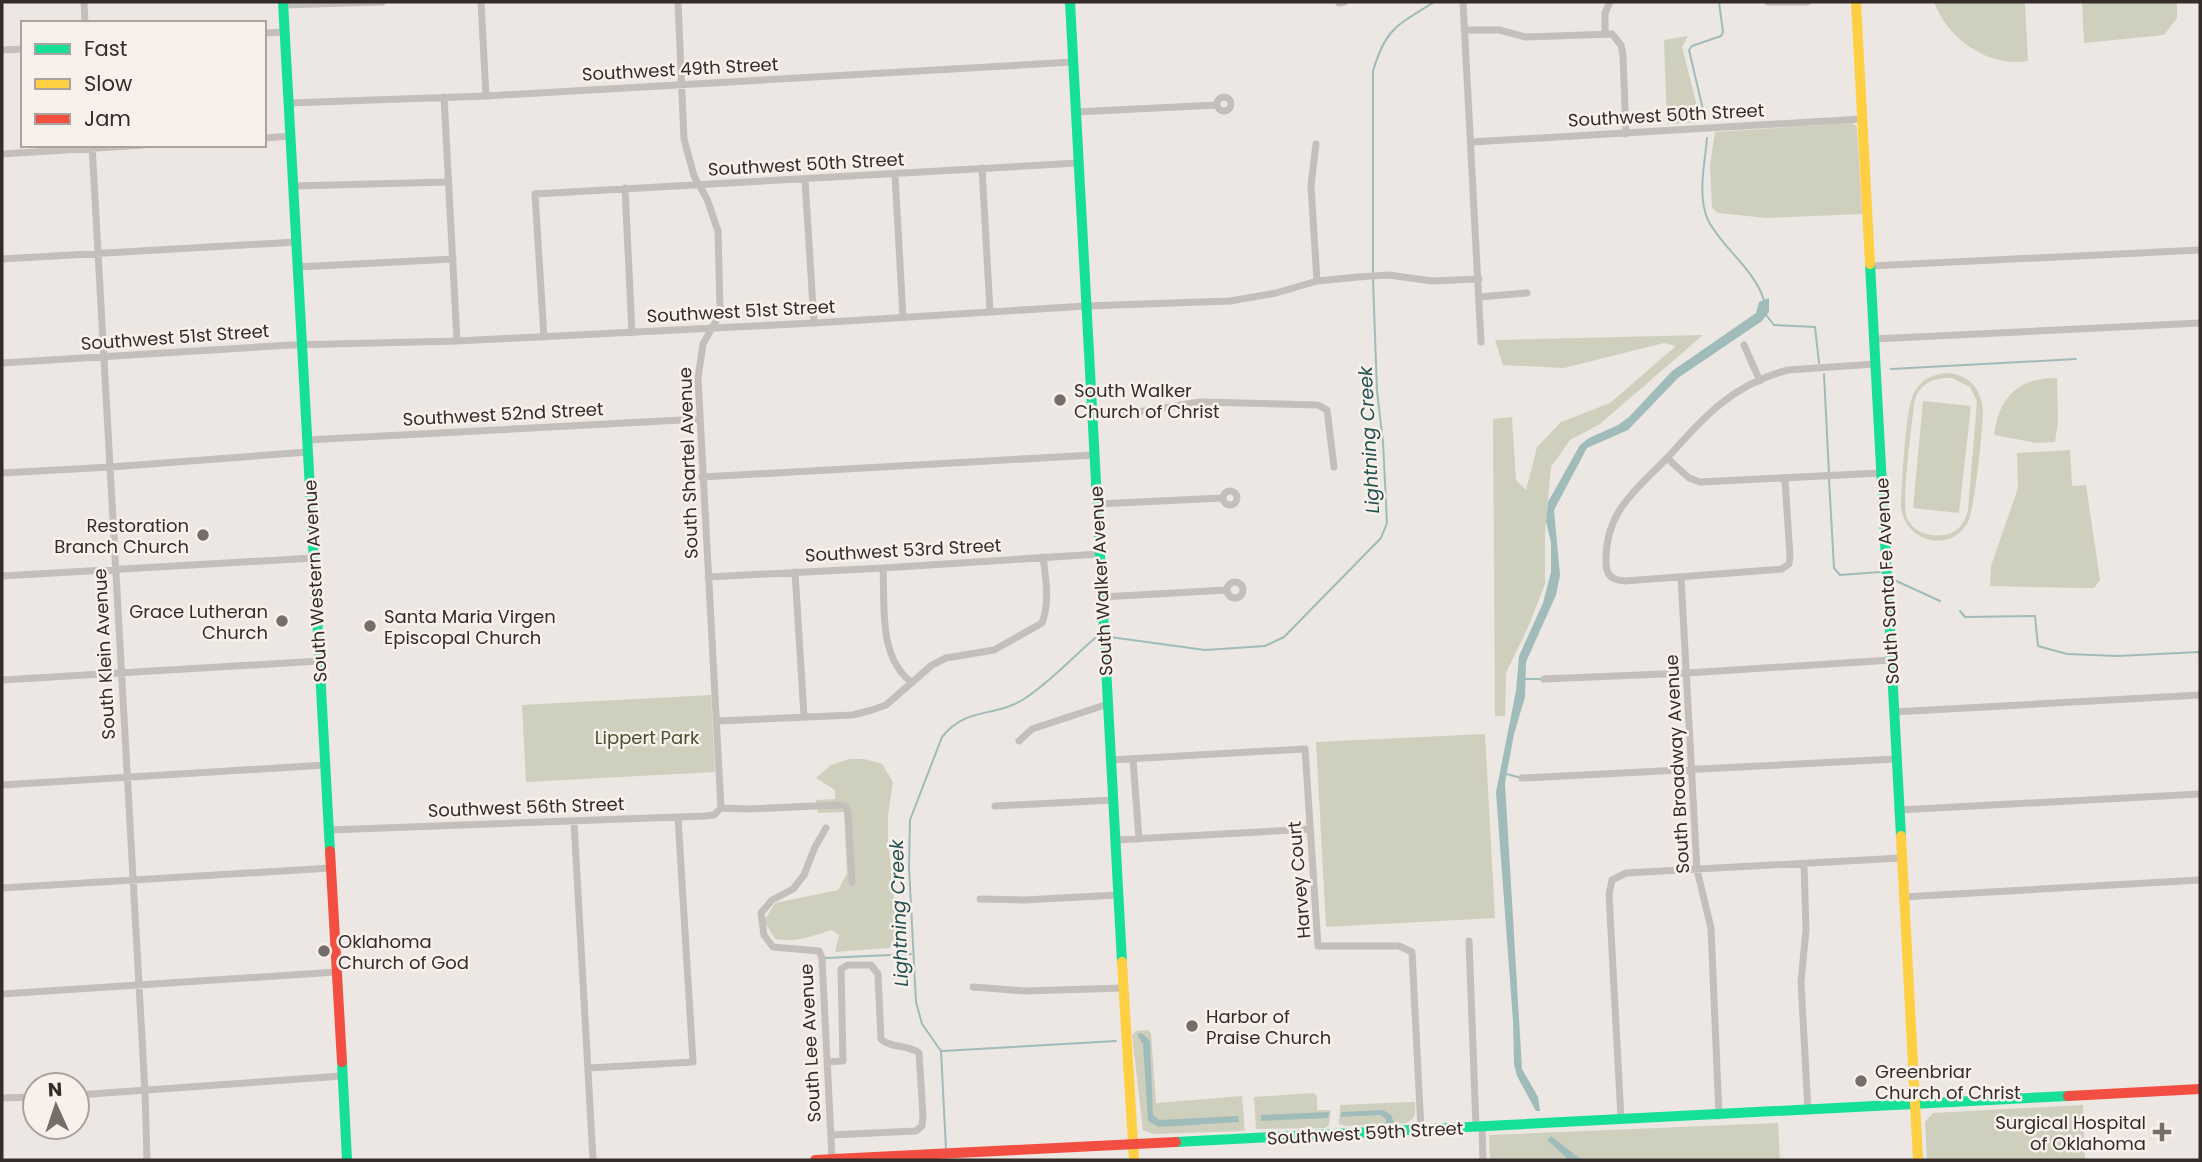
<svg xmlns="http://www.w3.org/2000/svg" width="2202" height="1162" font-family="Poppins,sans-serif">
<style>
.green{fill:#ced0bd;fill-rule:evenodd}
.water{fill:#a0bcba}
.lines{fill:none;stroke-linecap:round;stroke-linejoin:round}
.stream{stroke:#a0bcba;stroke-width:2}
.street{stroke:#c5bfbb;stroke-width:7}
.fast{stroke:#16e098;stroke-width:10}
.slow{stroke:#ffcf43;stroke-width:10}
.jam{stroke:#f24e42;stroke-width:10}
.poi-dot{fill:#756d6a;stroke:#f8f0ea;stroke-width:2.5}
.labels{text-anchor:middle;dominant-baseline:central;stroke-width:5;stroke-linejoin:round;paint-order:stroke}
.street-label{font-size:18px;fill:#352c29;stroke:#f8f0ea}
.poi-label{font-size:18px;fill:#352c29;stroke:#f8f0ea;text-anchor:start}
.park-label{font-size:18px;fill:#475130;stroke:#f8f0ea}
.water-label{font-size:19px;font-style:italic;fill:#235252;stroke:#f8f0ea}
</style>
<rect width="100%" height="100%" fill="#ece7e2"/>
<!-- green -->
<path class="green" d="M1934,2H2025L2028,61C1988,68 1948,39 1934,2Z
M2082,2H2177V18L2164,35L2084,43Z
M1688,36L1682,47L1701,122L1667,124L1664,40Z
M1852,123L1857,127L1862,214L1766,218L1718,213L1712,208L1710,165L1715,132Z
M1703,335L1600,424L1570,440L1551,467L1545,534V584L1529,625L1506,673L1505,716H1495L1493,419L1512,417L1516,480L1526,490L1537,447L1561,422L1610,403L1676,346L1664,343L1564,368L1503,365L1495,340Z
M1948,373C1960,374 1973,380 1978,392C1981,398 1983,406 1983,413C1982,432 1975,511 1967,524C1948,554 1905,541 1901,507C1902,485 1905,405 1915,391C1923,378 1934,374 1948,373ZM1952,378L1970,387L1977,401L1968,510C1965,523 1957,534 1943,535C1929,537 1913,532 1907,518C1901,503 1912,425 1914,404C1918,384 1933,377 1952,378Z
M2057,378L2058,422L2055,442L2036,443L1994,435C1999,397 2018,378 2057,378Z
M1923,401L1971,406L1959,513L1913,508Z
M2070,450L2072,486L2086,485L2100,580L2094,588H2085L1990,586L1991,566L2018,488L2017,453Z
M711,695L715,772L526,782L522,705Z
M1485,734L1495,918L1326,927L1316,742Z
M849,759H864L882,764L893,782L888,815V841L899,943L889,948L835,952L839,935L832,930C812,936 796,943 775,939L764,921L775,903L838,890L847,873L844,812L818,813L816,800L835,799V790L816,778L831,765Z
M1148,1030L1151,1033L1156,1103L1242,1096L1245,1131L1153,1134L1143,1130L1132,1035L1136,1031Z
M1313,1093L1317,1096V1110H1331L1329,1125L1325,1128L1256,1129L1254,1097Z
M1410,1102H1415C1415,1112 1417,1119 1406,1123L1348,1126L1339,1124L1340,1105Z
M2083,1105L2085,1160H1927L1925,1122L1933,1113Z
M1778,1123L1780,1160H1582L1551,1136L1547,1140L1570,1160H1490L1489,1135Z"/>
<!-- water -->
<path class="water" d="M1769,298V312L1762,321L1678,378L1628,430L1587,448L1554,510L1560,575L1556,595L1526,662L1525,697L1514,734L1505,783L1522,1069L1538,1097L1540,1111H1536L1517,1076L1514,1064L1513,1021L1496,792L1516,691L1519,656L1543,603L1551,572V543L1546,521L1548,502L1580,445L1589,438L1618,425L1629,417L1672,371L1756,313L1759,302Z
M1142,1033L1150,1041L1153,1115L1159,1120L1238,1116L1239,1122L1159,1127L1148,1121L1143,1044L1137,1034Z
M1383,1110L1391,1115L1394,1123H1386L1385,1118L1380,1115L1340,1117L1342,1112Z
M1329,1112L1328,1118L1261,1121V1115Z
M1551,1136L1582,1160H1569L1547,1140Z"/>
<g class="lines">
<!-- stream -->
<path class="stream" d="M1705,118L1689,50L1692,46L1721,36L1723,32L1719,2
M1707,138C1705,163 1697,196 1708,220C1722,248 1753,267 1764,300
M1373,274V71C1386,27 1398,25 1434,2
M1766,315L1774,325L1815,327L1819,363
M1891,369L2076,359
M1824,374L1829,474
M1829,479L1834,568L1840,575L1880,572
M1892,579L1940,601
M1960,611L1965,617L2035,616L2038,646L2067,654L2118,656L2199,652L2200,658
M1110,637L1205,650L1265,646L1284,637L1381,538L1387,523L1383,442L1377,391L1373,280
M1524,679H1543
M1506,774L1518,777
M826,958L911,954
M942,1051L1116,1041
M946,1149L941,1051L922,1024L916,1002L909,867L910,820L942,737C967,706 994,718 1024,699C1050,682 1072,658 1095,638L1101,637"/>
<!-- street -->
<path class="street" d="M84,2L85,23
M481,2L486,96
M678,2L684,139L694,176L707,199L718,231L720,308L717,319L703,344L698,378L721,808
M1463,2L1481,342
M1768,2H1807
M1339,3L1344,2
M284,5L382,2
M1464,30H1499L1526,37L1612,34L1621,45L1623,55L1626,134
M264,33L285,32
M1605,33V13L1610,2
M2,50L23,49
M1217 104a7 7 0 1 1 14 0a7 7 0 1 1-14 0Z
M444,97L457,341
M289,103L486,96L1073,62
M1075,112L1217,105
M264,138L291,136
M1472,142L1862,119
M1316,144L1311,186L1317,281
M92,145L145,1092L147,1160
M2,154L144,145
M982,168L990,311
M895,175L903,317
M805,180L814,323
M293,186L447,182
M625,188L632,333
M2,259L296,242
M1870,266L2200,250
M298,267L453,259
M1479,297L1527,293
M544,337L535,194L1078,163
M1874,339L2200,323
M1744,345L1760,381
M2,363L291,345L457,341L814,323L1086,306L1230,301L1276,293L1317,281L1358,277L1389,275L1432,281L1479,279
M1092,412H1138L1200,402L1318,405L1327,410L1334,467
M307,440L700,419
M1667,458L1689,478L1700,482L1881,473
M2,473L111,467L308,452
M702,477L1094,455
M1785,480L1790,556L1789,564L1782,569L1625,581C1612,580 1606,576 1606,562C1605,510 1637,490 1669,456C1705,416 1733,384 1788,370L1875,364
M1223 498a7 7 0 1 1 14 0a7 7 0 1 1-14 0Z
M1097,504L1223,498
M883,568C885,605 878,656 911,682
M795,572L804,716
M2,576L314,558
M708,577L883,568L1099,554
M1681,577L1697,870L1711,928L1719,1116
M1227 590a8 8 0 1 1 16 0a8 8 0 1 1-16 0Z
M1102,597L1227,590
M1544,679L1687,673L1891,660
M2,680L320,661
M1893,712L2200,695
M717,721L853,715L872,710L886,705L932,665L946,658L994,650L1042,623C1050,601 1046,580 1043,557
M1019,741L1032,729L1108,704
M1133,759L1139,839
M1110,760L1305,749L1318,946H1399L1412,952L1421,1130
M1522,778L1896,759
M2,785L325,765
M995,806L1113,800
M721,808L748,809L838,805L845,806L848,813L852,882
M1898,810L2200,794
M574,822L593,1160
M826,828L815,847L804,875L793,889L772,900L761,913L764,935L773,947L819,951L822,958L832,1159
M329,830L705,816L714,815L721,808
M1115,840L1310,829
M1804,864L1806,930L1801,982L1808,1111
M2,888L331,868
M1903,897L2200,880
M980,899L1025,900L1117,895
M1469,941L1476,1127
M973,987L1026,991L1123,988
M2,994L337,972
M827,1062L843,1061L841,969L848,965H871L878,974L881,1039C891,1049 908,1044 919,1053L923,1116L922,1126L916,1131L831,1135
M589,1068L693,1062L678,817
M77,1095L342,1076
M2,1098L35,1097
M1621,1119L1609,894L1612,880L1626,873L1901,858
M1482,1127L1483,1160"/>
<!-- fast -->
<path class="fast" d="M283,2L330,851
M1070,2L1122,962
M1870,264L1901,836
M342,1062L347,1160
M1176,1142L2068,1096"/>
<!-- slow -->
<path class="slow" d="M1856,2L1870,264
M1901,836L1918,1160
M1122,962L1134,1160"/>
<!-- jam -->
<path class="jam" d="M330,851L342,1062
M2068,1096L2200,1089
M815,1160L1176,1142"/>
</g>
<!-- markers -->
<g class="poi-dot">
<circle cx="1060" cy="400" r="7"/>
<circle cx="203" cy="535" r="7"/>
<circle cx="282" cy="621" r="7"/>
<circle cx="370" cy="626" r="7"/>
<circle cx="324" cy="951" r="7"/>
<circle cx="1192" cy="1026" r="7"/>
<circle cx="1861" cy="1081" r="7"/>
<path d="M2158.5 1121.5h7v7h7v7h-7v7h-7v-7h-7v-7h7z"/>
</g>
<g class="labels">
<!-- street labels -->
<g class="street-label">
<text transform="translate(680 69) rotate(-3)">Southwest 49th Street</text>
<text transform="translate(1666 115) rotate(-3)">Southwest 50th Street</text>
<text transform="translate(806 164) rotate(-3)">Southwest 50th Street</text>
<text transform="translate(741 311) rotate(-3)">Southwest 51st Street</text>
<text transform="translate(175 337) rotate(-4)">Southwest 51st Street</text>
<text transform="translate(503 414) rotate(-3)">Southwest 52nd Street</text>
<text transform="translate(688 463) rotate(-92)">South Shartel Avenue</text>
<text transform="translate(903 550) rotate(-3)">Southwest 53rd Street</text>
<text transform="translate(315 581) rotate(-93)">South Western Avenue</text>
<text transform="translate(1101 581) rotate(-93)">South Walker Avenue</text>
<text transform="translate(1887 581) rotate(-93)">South Santa Fe Avenue</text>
<text transform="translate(104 654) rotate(-93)">South Klein Avenue</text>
<text transform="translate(1677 764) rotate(-93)">South Broadway Avenue</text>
<text transform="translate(526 807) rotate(-2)">Southwest 56th Street</text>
<text transform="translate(1299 880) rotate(-95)">Harvey Court</text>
<text transform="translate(810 1043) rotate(-93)">South Lee Avenue</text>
<text transform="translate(1365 1133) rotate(-3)">Southwest 59th Street</text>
</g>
<!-- poi labels -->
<g class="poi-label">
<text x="1074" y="390">South Walker<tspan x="1074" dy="21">Church of Christ</tspan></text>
<text x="189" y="525" text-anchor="end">Restoration<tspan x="189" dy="21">Branch Church</tspan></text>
<text x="268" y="611" text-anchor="end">Grace Lutheran<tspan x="268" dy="21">Church</tspan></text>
<text x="384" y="616">Santa Maria Virgen<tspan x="384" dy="21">Episcopal Church</tspan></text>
<text x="338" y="941">Oklahoma<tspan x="338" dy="21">Church of God</tspan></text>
<text x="1206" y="1016">Harbor of<tspan x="1206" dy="21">Praise Church</tspan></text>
<text x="1875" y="1071">Greenbriar<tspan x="1875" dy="21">Church of Christ</tspan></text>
<text x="2146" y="1122" text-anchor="end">Surgical Hospital<tspan x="2146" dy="21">of Oklahoma</tspan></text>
</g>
<!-- park labels -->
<g class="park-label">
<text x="647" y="737">Lippert Park</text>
</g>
<!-- water labels -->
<g class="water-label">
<text transform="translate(1369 440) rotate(-93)">Lightning Creek</text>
<text transform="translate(899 913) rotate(-92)">Lightning Creek</text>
</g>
</g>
<!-- border -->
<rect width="2202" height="1162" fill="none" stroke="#352c29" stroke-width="7"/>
<!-- legend -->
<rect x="21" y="21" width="245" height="126" fill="#f8f0ea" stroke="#aaa29d" stroke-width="2"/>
<rect x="35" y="44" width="35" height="10" fill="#16e098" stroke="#aaa29d" stroke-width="2"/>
<text x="84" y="56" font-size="21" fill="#352c29">Fast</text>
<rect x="35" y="79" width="35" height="10" fill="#ffcf43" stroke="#aaa29d" stroke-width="2"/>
<text x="84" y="91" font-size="21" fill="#352c29">Slow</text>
<rect x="35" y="114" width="35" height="10" fill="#f24e42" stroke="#aaa29d" stroke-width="2"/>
<text x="84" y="126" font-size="21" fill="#352c29">Jam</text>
<!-- north arrow -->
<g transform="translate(56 1106) rotate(357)"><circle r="33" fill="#f8f0ea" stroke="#aaa29d" stroke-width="2"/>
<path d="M0-5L12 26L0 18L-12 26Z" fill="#756d6a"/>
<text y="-10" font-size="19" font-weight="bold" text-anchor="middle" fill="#352c29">N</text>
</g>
</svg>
